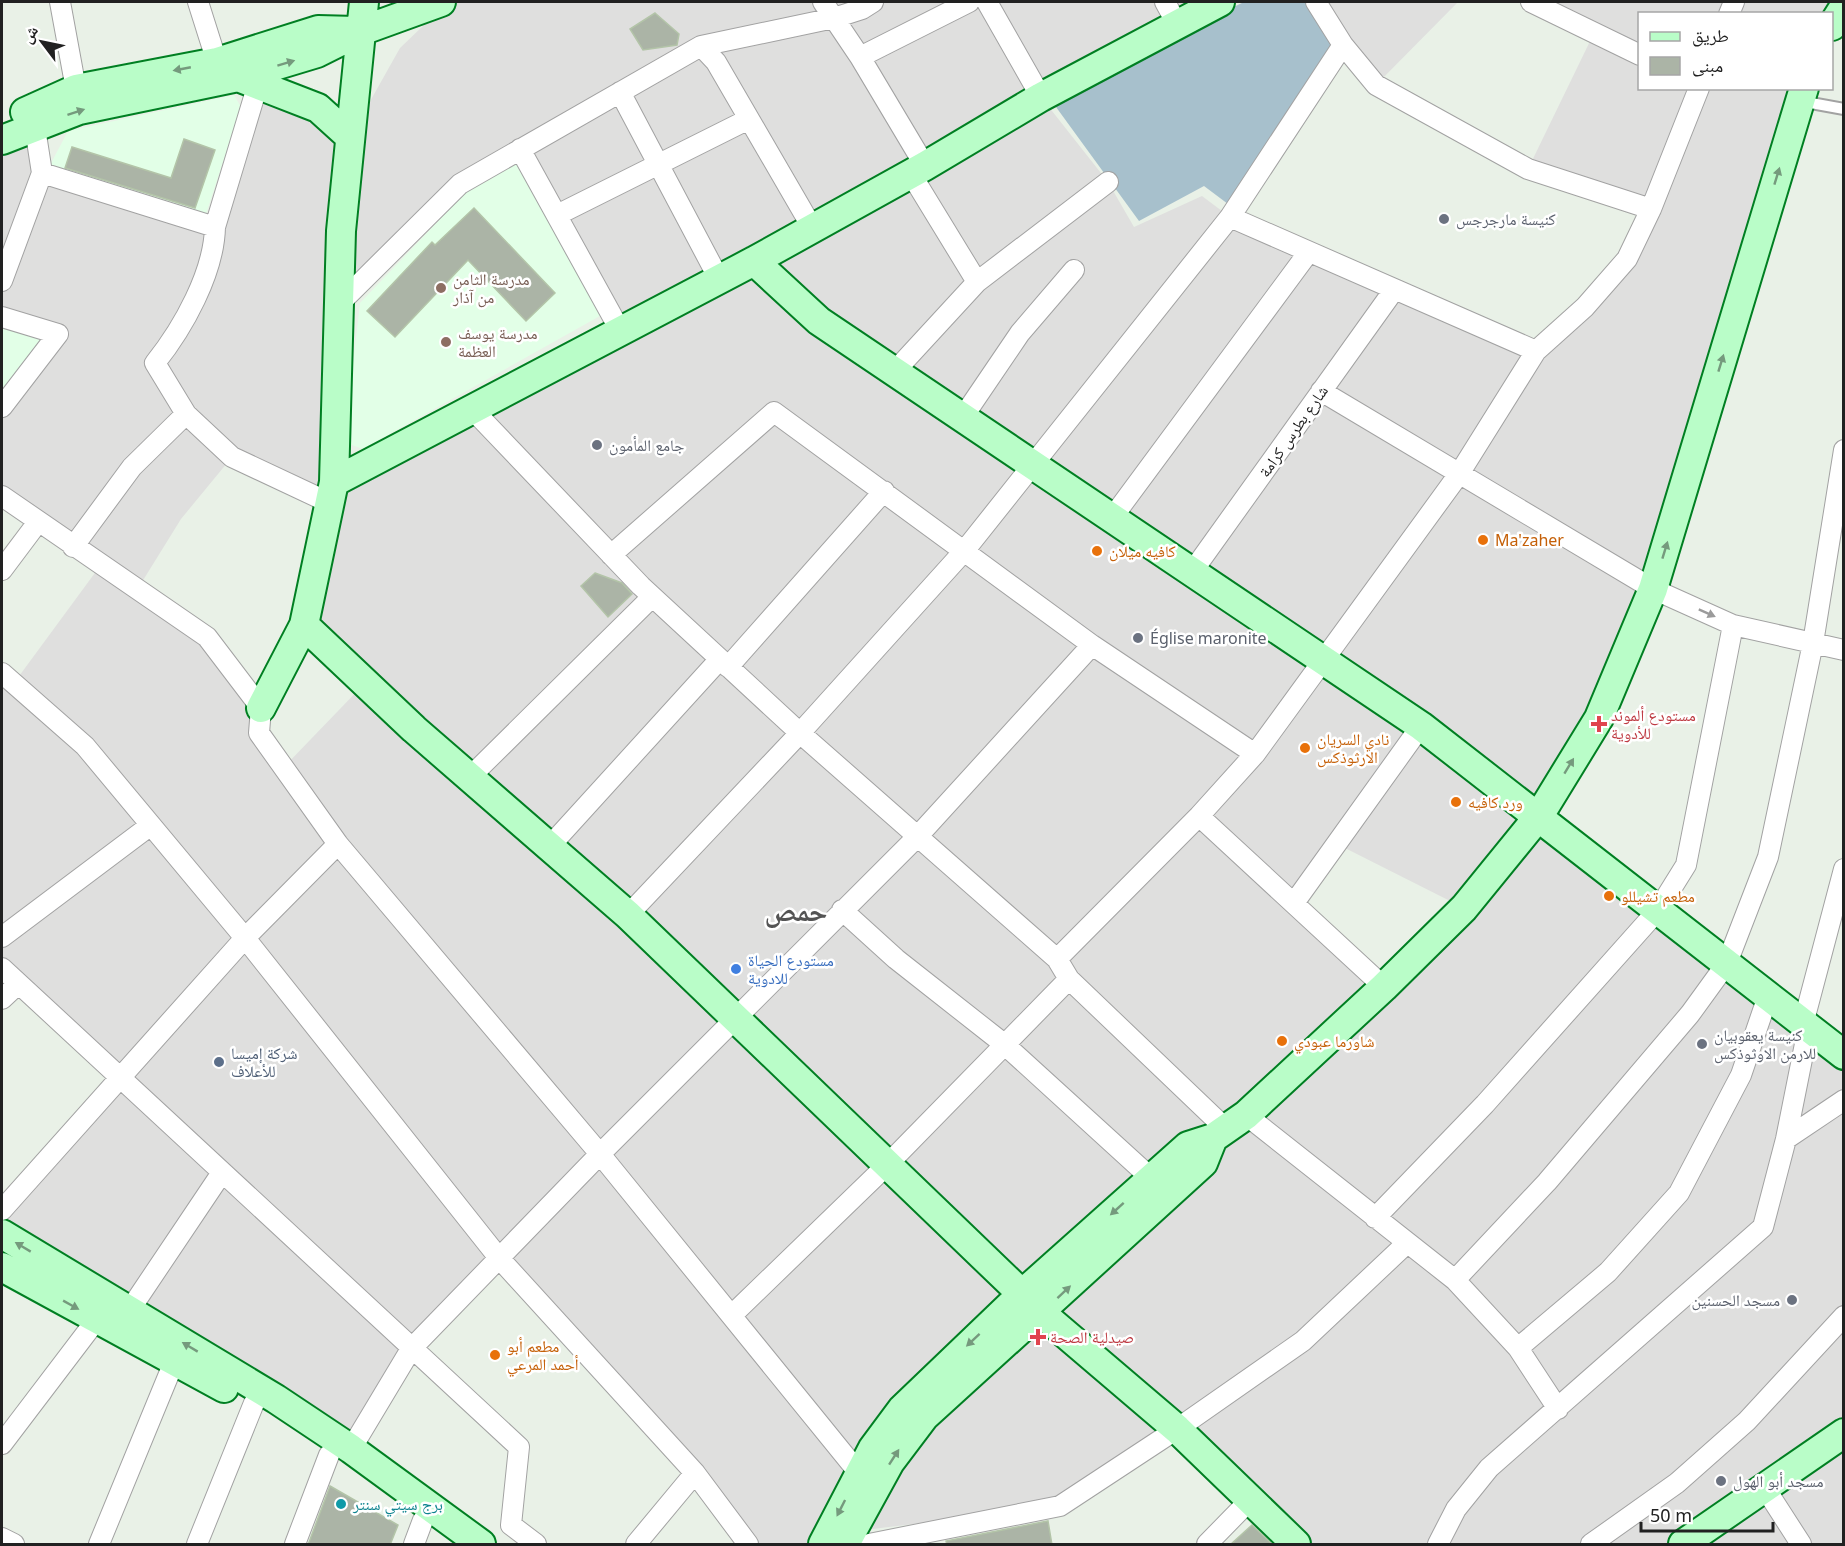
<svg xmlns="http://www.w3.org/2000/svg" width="1845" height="1546" font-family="'Noto Sans','Noto Naskh Arabic',sans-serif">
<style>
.residential{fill:#dfdfde;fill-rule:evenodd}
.education{fill:#e2ffe7}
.cemetery{fill:#a7c0cc}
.building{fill:#abb4a6;stroke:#b3c4a8;stroke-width:1.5}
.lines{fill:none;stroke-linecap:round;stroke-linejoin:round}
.lane-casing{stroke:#a2a2a2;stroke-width:14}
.street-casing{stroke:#a2a2a2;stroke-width:22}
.secondary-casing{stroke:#007f22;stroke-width:32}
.lane{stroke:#fff;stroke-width:10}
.street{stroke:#fff;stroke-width:20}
.secondary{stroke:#b9fdc8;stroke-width:28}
.oneway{fill:#759a7d}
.oneway2{fill:#9b9b9b}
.worship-dot{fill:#6b7280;stroke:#fff;stroke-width:2}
.education-dot{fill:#8d6e63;stroke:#fff;stroke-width:2}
.food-dot{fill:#e8710a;stroke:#fff;stroke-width:2}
.health-dot{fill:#e0444e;stroke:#fff;stroke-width:2}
.shop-dot{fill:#3f7fe0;stroke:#fff;stroke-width:2}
.service-dot{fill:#5c6f8a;stroke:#fff;stroke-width:2}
.culture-dot{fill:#0f9aa8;stroke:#fff;stroke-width:2}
.labels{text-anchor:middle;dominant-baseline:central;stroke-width:5;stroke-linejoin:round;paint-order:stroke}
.worship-label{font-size:16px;fill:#5b616d;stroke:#fff;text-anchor:start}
.education-label{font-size:16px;fill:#785e54;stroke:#fff;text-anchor:start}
.street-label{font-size:16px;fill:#212121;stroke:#fff}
.food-label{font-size:16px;fill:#c56008;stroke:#fff;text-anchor:start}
.health-label{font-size:16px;fill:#be3a42;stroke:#fff;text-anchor:start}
.shop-label{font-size:16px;fill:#366cbe;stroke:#fff;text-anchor:start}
.service-label{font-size:16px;fill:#4e5e75;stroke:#fff;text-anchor:start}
.culture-label{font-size:16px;fill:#0d838f;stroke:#fff;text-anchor:start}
.town-label{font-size:28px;font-weight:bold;fill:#545454;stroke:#fff}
</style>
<rect width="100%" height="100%" fill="#e9f1e7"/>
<!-- residential -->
<path class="residential" d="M448,2H1220L1041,97L1108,182L1134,227L1202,196L1230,217L1536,351L1585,307L1651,209L1528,169L1594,33L1531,2H1843L1832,14H1640V88L1804,89L1653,589L1539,815L1843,1055V1544H1296L1177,1429L1060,1506L840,1533L832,1544H748L499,1258L411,1349L351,1449L2,1234V1210L118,1079L2,968V673L14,683L100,566L2,496V407L57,334L2,317V140L35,128L43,173L215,227L258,84L350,137L400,48ZM460,184L621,331L334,481L340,303ZM232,457L329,504L304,625L365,683L284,767L259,733L261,708L207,637L137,590L181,519ZM1337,844L1464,908L1384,987L1294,903Z
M1316,2H1458L1376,85Z"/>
<!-- education -->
<path class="education" d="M234,95L241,107L205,217L49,167L68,131Z
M518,161L607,312L363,449L349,444L346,425L360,303L469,189Z
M2,327L41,339L2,391Z"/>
<!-- cemetery -->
<path class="cemetery" d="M1244,2H1306L1334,44L1228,204L1204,186L1139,221L1048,96Z"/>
<!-- building -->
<path class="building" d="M655,13L679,34L677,45L643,50L630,29Z
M184,139L215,150L195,208L65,168L72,147L171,178Z
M474,208L555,293L526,321L468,260L395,337L367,311L432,242L435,245Z
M595,573L622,583L632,594L608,617L581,586Z
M330,1486L398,1525L390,1545H308Z
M1048,1521L1052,1545H947L946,1541Z
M1252,1525L1273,1545H1230Z"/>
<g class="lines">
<!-- lane casing -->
<g class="lane-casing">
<path id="lane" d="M1800,101L1844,109"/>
</g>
<!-- street casing -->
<g class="street-casing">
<path id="street" d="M60,2L76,89
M198,2L217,62
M823,2L860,57L925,166
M987,2L1041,97
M1165,2L1177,24
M1316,2L1343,45L1376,85L1528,169L1651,209
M1531,2L1640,55
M1729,14L1734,2
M701,46L716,62L813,229
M860,57L969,2
M258,84L215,227C214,273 183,328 155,363L186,414L232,457L330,503
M620,92L719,279
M520,149L621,332
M42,173L215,227
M911,174L977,282
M557,215L749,119
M1230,217L1536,351
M2,281L42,173L35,128
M340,303L460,184L701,46L834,18L862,9L873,2
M2,317L58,334L2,407
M895,371L977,282L1108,182
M1321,391L1653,589L1733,625L1844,650
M472,409L641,586L800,733L1057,959L1069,979L1227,1130
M963,417L1020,333L1074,270
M2,496L207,637L261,708L259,733L338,844L600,1154L859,1473
M1112,518L1308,253
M73,547L132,467L186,414
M611,555L774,412L1092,645L1255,754
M2,570L38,522
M1192,572L1394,290
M728,667L884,491
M2,673L85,746L245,938L499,1258L695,1473L748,1544
M469,778L652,597
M1199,816L1384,987
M549,847L720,659
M1294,903L1421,726
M842,910L896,959L1004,1044L1151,1178
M628,915L800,733L965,550L1230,217L1343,45
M2,937L151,825
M1057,959L1199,816L1255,754L1459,474L1536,351L1585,307L1627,259L1651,209L1699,88
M2,968L519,1447L511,1525L536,1544
M2,999L18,984
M1246,1115L1455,1280L1518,1348L1558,1409
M1786,1139L1844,1100
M2,1210L245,938L338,844
M1375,1218L1485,1104L1658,910L1686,865L1733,625
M1455,1280L1547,1182L1690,1014L1727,963L1768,857L1813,643L1844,450
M129,1311L221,1174
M732,1315L886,1166L1069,979
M1518,1348L1608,1272L1679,1193L1741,1075L1768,996
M2,1444L97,1319
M351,1449L411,1349L600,1154L917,837L1092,645
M1765,1488L1801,1544
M2,1538L14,1544
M99,1544L174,1362
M197,1544L254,1403
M295,1544L329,1455
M414,1544L423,1520
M636,1544L695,1473
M869,1544L1060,1506L1177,1429L1303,1341L1407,1243
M1207,1544L1250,1500
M1438,1544L1456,1509L1489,1468L1763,1227L1786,1139L1807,1034L1803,1024L1844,869
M1591,1544L1677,1483L1747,1421L1844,1316"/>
</g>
<!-- secondary casing -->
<g class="secondary-casing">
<path id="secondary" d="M1832,26L1844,7
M238,77L318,108L350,137
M25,112L76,89L217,62L318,30L356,31
M2,140L79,110L238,77L317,53L361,31L441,2
M754,261L819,321L1421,726L1844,1055
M334,482L754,261L925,166L1041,97L1220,2
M304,625L414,729L628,915L1022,1294
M261,708L304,625L334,482L341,231L364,2
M2,1234L276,1399L351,1449L481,1544
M2,1267L224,1388
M1041,1313L1177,1429L1296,1544
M823,1544L873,1448L902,1409L1022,1294L1188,1146L1213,1138L1246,1115L1384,987L1464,908L1539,816L1599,718L1653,589L1804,88
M845,1544L890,1462L924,1417L1203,1163L1213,1138
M1683,1544L1844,1433"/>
</g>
<!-- lane -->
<use href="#lane" class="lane"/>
<!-- street -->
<use href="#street" class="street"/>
<!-- secondary -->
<use href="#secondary" class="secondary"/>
</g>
<!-- one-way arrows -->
<defs><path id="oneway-solid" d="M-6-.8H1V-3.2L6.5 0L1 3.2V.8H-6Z" transform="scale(1.5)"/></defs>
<g class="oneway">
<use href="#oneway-solid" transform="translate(286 63) rotate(-17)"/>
<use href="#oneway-solid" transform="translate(182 69) rotate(169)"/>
<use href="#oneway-solid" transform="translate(76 112) rotate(-18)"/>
<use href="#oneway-solid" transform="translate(1777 176) rotate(-73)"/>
<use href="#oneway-solid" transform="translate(1721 363) rotate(-73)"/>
<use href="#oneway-solid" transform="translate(1665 550) rotate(-73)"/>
<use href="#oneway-solid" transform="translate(1569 766) rotate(-59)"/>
<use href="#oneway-solid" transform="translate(1117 1209) rotate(138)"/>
<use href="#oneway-solid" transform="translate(23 1247) rotate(-149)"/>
<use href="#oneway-solid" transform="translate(1064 1292) rotate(-43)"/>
<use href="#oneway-solid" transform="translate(71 1305) rotate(29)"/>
<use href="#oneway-solid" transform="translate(973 1340) rotate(137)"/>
<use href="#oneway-solid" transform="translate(190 1347) rotate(-149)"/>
<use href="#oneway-solid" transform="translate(894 1457) rotate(-57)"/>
<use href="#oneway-solid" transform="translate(841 1508) rotate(117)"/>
</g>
<use class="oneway2" href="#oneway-solid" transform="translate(1707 613) rotate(24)"/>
<!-- markers -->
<g class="worship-dot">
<circle cx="1444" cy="219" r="6"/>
<circle cx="597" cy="445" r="6"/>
<circle cx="1138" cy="638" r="6"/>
<circle cx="1702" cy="1044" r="6"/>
<circle cx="1792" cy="1300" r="6"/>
<circle cx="1721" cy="1481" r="6"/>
</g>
<g class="education-dot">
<circle cx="441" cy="288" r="6"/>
<circle cx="446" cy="342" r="6"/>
</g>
<g class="food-dot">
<circle cx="1483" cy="540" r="6"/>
<circle cx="1097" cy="551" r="6"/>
<circle cx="1305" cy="748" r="6"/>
<circle cx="1456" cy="802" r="6"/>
<circle cx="1609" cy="896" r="6"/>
<circle cx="1282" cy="1041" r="6"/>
<circle cx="495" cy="1355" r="6"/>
</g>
<g class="health-dot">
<path d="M1596 715h6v6h6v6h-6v6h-6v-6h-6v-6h6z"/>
<path d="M1035 1328h6v6h6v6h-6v6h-6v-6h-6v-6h6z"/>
</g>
<circle class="shop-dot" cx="736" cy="969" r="6"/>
<circle class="service-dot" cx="219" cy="1062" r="6"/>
<circle class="culture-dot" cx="341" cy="1504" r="6"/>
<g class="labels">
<!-- worship labels -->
<g class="worship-label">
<text x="1456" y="219">كنيسة مارجرجس</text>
<text x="609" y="445">جامع المأمون</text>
<text x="1150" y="638">Église maronite</text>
<text x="1714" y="1035">كنيسة يعقوبيان<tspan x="1714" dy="18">للارمن الاوثوذكس</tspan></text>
<text x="1780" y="1300" text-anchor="end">مسجد الحسنين</text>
<text x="1733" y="1481">مسجد أبو الهول</text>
</g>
<!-- education labels -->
<g class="education-label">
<text x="453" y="279">مدرسة الثامن<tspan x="453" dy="18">من آذار</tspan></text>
<text x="458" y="333">مدرسة يوسف<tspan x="458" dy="18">العظمة</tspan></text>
</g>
<!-- street labels -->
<g class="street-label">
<text transform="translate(1293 431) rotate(-55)">شارع بطرس كرامة</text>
</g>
<!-- food labels -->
<g class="food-label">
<text x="1495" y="540">Ma'zaher</text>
<text x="1109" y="551">كافيه ميلان</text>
<text x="1317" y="739">نادي السريان<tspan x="1317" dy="18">الارثوذكس</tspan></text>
<text x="1468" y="802">ورد كافيه</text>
<text x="1621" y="896">مطعم تشيللو</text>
<text x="1294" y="1041">شاورما عبودي</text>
<text x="507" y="1346">مطعم أبو<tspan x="507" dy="18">أحمد المرعي</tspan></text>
</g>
<!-- health labels -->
<g class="health-label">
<text x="1611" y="715">مستودع ألموند<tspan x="1611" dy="18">للأدوية</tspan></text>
<text x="1050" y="1337">صيدلية الصحة</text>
</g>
<!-- shop labels -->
<g class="shop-label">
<text x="748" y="960">مستودع الحياة<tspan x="748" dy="18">للادوية</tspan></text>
</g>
<!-- service labels -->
<g class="service-label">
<text x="231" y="1053">شركة إميسا<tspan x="231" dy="18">للأعلاف</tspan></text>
</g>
<!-- culture labels -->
<g class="culture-label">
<text x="353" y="1504">برج سيتي سنتر</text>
</g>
<!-- town labels -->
<g class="town-label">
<text x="796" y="910">حمص</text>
</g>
</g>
<!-- border -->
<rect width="1845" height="1546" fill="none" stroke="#212121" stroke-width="6"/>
<!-- legend -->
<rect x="1638" y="12" width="195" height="78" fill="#ffffff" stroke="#a6a6a6" stroke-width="1.5"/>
<rect x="1650" y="32" width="30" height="9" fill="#b9fdc8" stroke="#a6a6a6" stroke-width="1.5"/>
<text x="1692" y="42" font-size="18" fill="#212121">طريق</text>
<rect x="1650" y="57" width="30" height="18" fill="#abb4a6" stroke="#a6a6a6" stroke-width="1.5"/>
<text x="1692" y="72" font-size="18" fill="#212121">مبنى</text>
<!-- north arrow -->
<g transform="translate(42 42) rotate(302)" stroke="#ffffff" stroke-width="4.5" paint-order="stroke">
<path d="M0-4.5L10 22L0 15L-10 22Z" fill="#212121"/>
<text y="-9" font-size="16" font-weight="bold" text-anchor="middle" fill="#212121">ش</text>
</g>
<!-- scale -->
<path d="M1641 1522v9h132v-9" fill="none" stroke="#212121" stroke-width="3"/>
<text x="1650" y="1522" font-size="18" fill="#212121" stroke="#ffffff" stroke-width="4.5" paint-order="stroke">50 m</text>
</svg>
